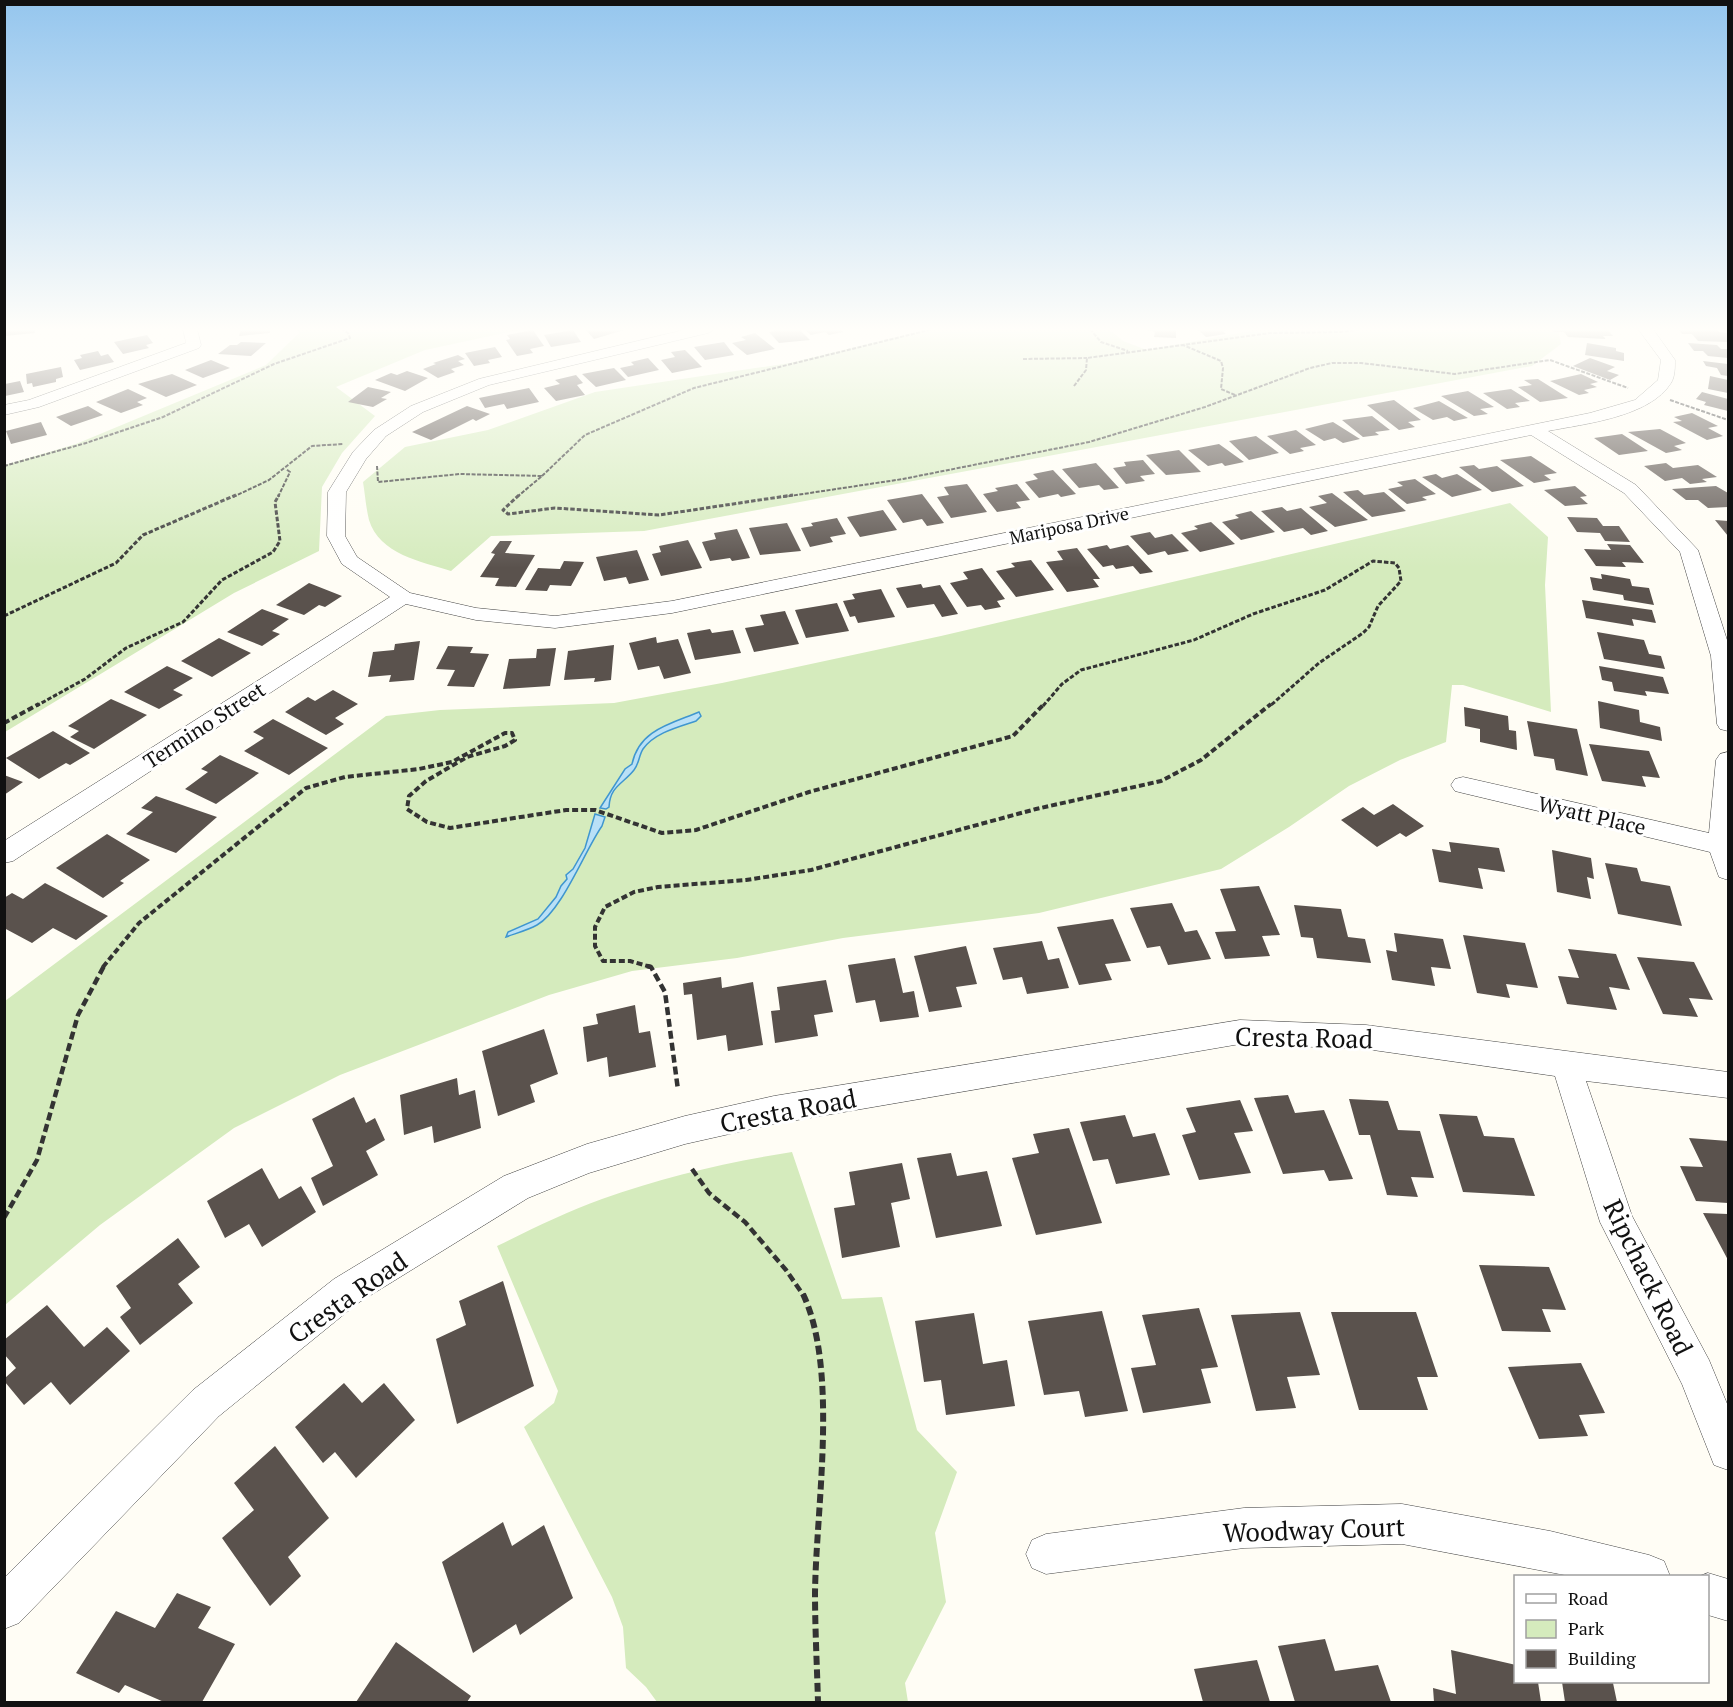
<svg xmlns="http://www.w3.org/2000/svg" width="1733" height="1707" font-family="'PT Serif',serif">
<style>
.green{fill:#d5ebbd}
.water{fill:#b9e0f7;stroke:#3f96cf;stroke-width:1.5}
.building{fill:#5a524d}
.lines{fill:none;stroke-linecap:round;stroke-linejoin:round}
.minor-casing{stroke:#444;stroke-width:1}
.path-far4{stroke:#333;stroke-width:2;stroke-dasharray:4 1.5;stroke-linecap:butt}
.path-far3{stroke:#333;stroke-width:3;stroke-dasharray:4.5 2;stroke-linecap:butt}
.path-far2{stroke:#333;stroke-width:4;stroke-dasharray:6 3;stroke-linecap:butt}
.path-far1{stroke:#333;stroke-width:4.5;stroke-dasharray:8 4;stroke-linecap:butt}
.path{stroke:#333;stroke-width:6;stroke-dasharray:9 4.5;stroke-linecap:butt}
.minor{fill:#fff;fill-rule:evenodd}
.labels{text-anchor:middle;dominant-baseline:central;stroke-width:6;stroke-linejoin:round;paint-order:stroke}
.far-street-label{font-size:18px;fill:#111;stroke:#fff}
.street-label{font-size:21px;fill:#111;stroke:#fff}
.near-street-label{font-size:26px;fill:#111;stroke:#fff}
</style>
<rect width="100%" height="100%" fill="#fffdf5"/>
<!-- green -->
<path class="green" d="M297,329H523L425,350L336,387L375,416L342,453L322,487L319,551L234,593L5,732V465L76,444L266,365L299,333Z
M929,329H1109L1123,341L1147,350L1261,329H1558L1561,344L1532,366L644,531L491,536L451,571C422,562 379,554 369,520C366,508 365,494 363,482L405,447L488,430L595,392L790,363Z
M1510,503L1548,537L1545,585L1551,712L1463,685H1452L1446,742L1400,760L1349,786L1289,827L1221,869L1039,913L843,938L737,958L632,971L549,995L340,1075L234,1128L100,1225L5,1305V1001L386,716L440,710L614,703L722,683L941,636Z
M792,1152L842,1299L882,1297L917,1430L957,1472L935,1533L946,1602L905,1683L908,1702H657L646,1687L626,1668L623,1627L612,1597L524,1427L554,1403L558,1391L497,1246C532,1229 566,1212 602,1199C663,1177 728,1162 792,1152Z"/>
<!-- water -->
<path class="water" d="M699,712L701,716L696,721C678,727 654,733 643,749C639,755 639,764 634,770C623,784 610,786 609,807L606,809L600,808L625,769L632,764C639,730 670,724 699,712Z
M595,814L605,817L602,826C585,850 562,911 537,925C528,930 517,933 506,937L508,932L538,919L556,897L561,886L567,879L566,875L573,869L585,848Z"/>
<!-- building -->
<path class="building" d="M4,329H34L35,333L4,336Z
M241,329H270V333L239,336Z
M585,329H624V330L594,339Z
M783,329H799L810,340L779,343L769,332Z
M804,329H840L843,332L829,335L825,332L811,335Z
M1145,329H1176V338L1154,337L1155,332Z
M1197,329H1226V331H1223L1226,334L1206,337Z
M1552,329H1607L1613,336H1603L1606,339L1568,337L1564,332H1554Z
M1678,329H1717L1719,332L1728,333V342L1698,341L1692,334H1682Z
M533,330L544,346L530,349L533,353L517,356L506,340L510,339L507,335Z
M573,330L581,342L551,347L544,335Z
M755,333L775,349L747,355L732,343L746,340L741,337Z
M147,335L153,343L146,345L149,348L123,354L114,342Z
M241,342L266,343L251,356L218,354L230,345H237Z
M724,342L734,355L705,360L694,347Z
M1587,343L1616,348V351L1624,353V361L1585,355Z
M1688,343L1717,345L1721,349H1728V358L1708,356L1703,351H1694Z
M495,347L502,357L488,360L490,363L474,366L465,353Z
M685,350L702,367L672,373L661,360L675,357L671,352Z
M98,351L101,356L108,354L114,362L80,370L74,360L82,358L80,355Z
M458,355L465,359L458,361L464,365L451,369L455,372L438,378L423,369L436,364L433,363Z
M648,358L659,370L628,377L620,368L634,365L631,362Z
M1590,358L1615,367L1607,371L1619,375L1610,380L1573,366Z
M211,360L230,368L203,378L185,370Z
M1703,361L1728,364V376L1721,375L1717,368L1706,366Z
M61,367L63,377L56,379V382L33,387L32,383L27,384L26,374Z
M614,368L626,380L596,387L582,374Z
M407,371L428,378L405,391L375,380L391,373L397,375Z
M172,374L197,385L166,397L138,384Z
M1581,374L1598,382L1590,384L1597,387L1584,390L1589,393L1579,395L1550,381Z
M576,375L583,383L577,385L585,395L556,401L544,388L560,384L555,380Z
M1710,376L1728,380V393L1708,389Z
M1538,379L1568,398L1540,402L1518,387L1532,385L1524,380Z
M20,381L24,392L5,396V384Z
M368,387L391,392L381,398L387,399L373,407L348,402Z
M529,388L539,402L507,409L504,404L485,408L479,398Z
M128,389L147,398L137,402L143,405L121,413L96,402Z
M1511,389L1530,401L1515,403L1520,407L1507,409L1483,393Z
M1468,391L1494,407L1480,409L1488,414L1474,416L1441,396Z
M1702,392L1728,399V411L1704,405L1706,402L1696,399Z
M1394,400L1421,420L1408,422L1415,427L1399,430L1367,405Z
M1439,401L1468,418L1454,421L1447,417L1433,420L1413,408Z
M88,406L103,415L71,426L56,417Z
M467,406L490,414L476,421L473,419L431,440L412,432Z
M1692,413L1718,426L1708,428L1723,436L1707,440L1673,422L1682,421L1674,417Z
M1372,416L1390,430L1375,432L1379,435L1363,437L1342,420Z
M41,422L47,435L11,444L6,431Z
M1333,422L1360,439L1343,443L1335,438L1324,441L1305,429Z
M1660,429L1686,443L1674,446L1682,450L1666,453L1628,432Z
M1296,430L1316,445L1300,448L1304,451L1290,454L1267,436Z
M1622,434L1648,451L1619,455L1594,438Z
M1256,436L1279,453L1249,460L1229,441Z
M1219,444L1244,462L1225,466L1222,463L1208,466L1188,450Z
M1179,450L1201,472L1166,475L1146,455Z
M1531,456L1557,473L1544,475L1551,480L1534,483L1500,460Z
M1143,460L1155,474L1140,476L1145,481L1126,484L1113,468L1126,466L1124,462Z
M1096,463L1119,488L1104,490L1099,485L1079,488L1062,469Z
M1666,463L1673,468L1698,465L1717,477L1702,479L1707,482L1690,484L1682,478L1665,481L1644,466Z
M1474,465L1479,469L1497,466L1524,486L1492,492L1459,467Z
M1053,470L1076,494L1061,497L1058,494L1039,498L1025,482L1038,479L1033,474Z
M1436,474L1442,478L1457,474L1482,490L1452,497L1422,477Z
M1415,479L1436,494L1422,497L1427,500L1407,504L1388,489L1403,486L1397,482Z
M967,484L987,512L951,518L937,497L949,495L944,487Z
M1017,484L1030,500L1016,502L1021,508L997,512L983,494L998,491L995,488Z
M1575,486L1587,496L1580,497L1588,504L1565,506L1544,490Z
M1716,486L1728,493V507L1708,508L1698,500H1686L1672,489Z
M1358,490L1364,495L1384,492L1406,511L1372,517L1343,492Z
M1332,493L1368,520L1335,527L1309,507L1327,503L1318,496Z
M922,494L944,523L927,526L922,519L903,523L887,500Z
M1282,507L1287,511L1301,508L1328,531L1311,535L1303,528L1284,532L1261,511Z
M883,510L897,530L860,537L847,517Z
M1251,511L1275,532L1241,540L1222,522L1239,518L1235,515Z
M1567,517L1597,518L1603,526H1619L1630,542L1605,541L1600,533L1577,532Z
M837,518L846,534L830,537L833,542L810,547L801,528L813,526L811,523Z
M1715,520L1728,521V536Z
M1211,522L1235,544L1200,552L1181,533L1198,529L1194,526Z
M787,523L801,551L760,555L749,528Z
M737,529L750,558L732,561L730,558L710,561L702,542L716,539L714,533Z
M1150,532L1155,538L1172,534L1189,551L1168,555L1165,551L1148,555L1130,536Z
M688,540L702,568L661,576L652,554L661,552L659,546Z
M500,541H512L505,553L535,555L516,587L495,586L499,578L480,577L495,554L491,553Z
M1607,544L1630,545L1644,563L1622,562L1626,567L1596,566L1584,549L1611,550Z
M1107,545L1110,549L1128,545L1153,572L1140,574L1133,566L1116,569L1113,565L1103,567L1087,549Z
M1077,548L1100,579H1093L1099,587L1067,592L1046,562L1063,560L1057,551Z
M637,550L649,580L629,584L626,577L604,581L596,557Z
M1031,560L1054,590L1016,597L996,571L1015,567L1011,563Z
M564,561L584,562L571,586L550,585L547,591L525,590L538,568L560,569Z
M982,568L1005,599L997,601L1001,607L985,610L981,605L967,607L950,583L968,579L963,572Z
M1601,574L1630,579L1632,586L1649,588L1654,605L1624,600L1623,595L1593,590L1590,577L1602,579Z
M309,583L342,596L325,607L319,605L304,615L276,605Z
M921,584L923,588L940,585L958,614L942,617L934,604L907,608L896,588Z
M881,589L895,617L858,623L855,616L850,617L843,601L855,599L852,594Z
M1582,600L1652,610L1656,623L1632,619L1634,626L1586,618Z
M837,603L849,631L806,638L795,610Z
M262,609L289,619L272,631L280,634L262,646L227,632Z
M785,611L799,644L754,652L745,628L764,625L760,615Z
M710,629L712,633L733,630L741,653L695,660L687,633Z
M1597,632L1644,640L1649,654L1661,656L1665,669L1604,659Z
M656,637L657,643L678,639L691,673L664,679L659,666L638,670L629,643Z
M219,638L251,653L212,677L181,661Z
M420,641L414,680L389,682L391,675L368,677L373,652L394,650L395,644Z
M614,645L611,680L594,682L595,678L564,680L568,651Z
M448,646L473,647L470,653L489,654L474,687L447,686L455,670L436,669Z
M556,648L550,686L503,689L509,659L536,658L537,649Z
M167,666L193,678L173,690L183,695L159,709L124,692Z
M1599,666L1663,677L1669,694L1645,691L1647,696L1614,691L1612,682L1602,680Z
M333,690L358,704L335,718L344,724L326,735L285,712L308,697L315,701Z
M111,699L147,715L94,749L70,737L79,731L68,726Z
M1598,701L1639,710L1640,722L1660,727L1662,741L1600,728Z
M1464,707L1508,716L1509,730L1516,731L1517,750L1480,742V729L1465,726Z
M273,719L328,748L289,775L244,751L264,738L253,732Z
M1527,721L1577,729L1588,776L1556,770L1554,759L1534,756Z
M53,731L90,753L70,765L66,763L39,779L6,758Z
M1589,744L1649,751L1660,778L1642,776L1646,787L1602,781Z
M220,755L259,773L216,804L185,789L208,772L201,769Z
M4,775L23,782L4,795Z
M156,796L217,817L176,853L126,834L153,812L141,808Z
M1393,804L1424,826L1406,837L1400,833L1377,847L1341,820L1363,807L1374,815Z
M107,834L150,860L120,881L124,883L103,898L56,868Z
M1449,842L1499,848L1505,872L1478,868L1483,889L1439,882L1432,849L1451,852Z
M1552,850L1591,858L1594,879L1587,877L1591,899L1557,892Z
M1605,863L1637,868L1641,881L1670,886L1682,926L1618,914Z
M45,883L108,916L76,940L53,928L32,943L4,928V898L12,893L23,899Z
M1259,886L1280,935L1262,936L1270,956L1225,959L1215,932L1236,931L1220,889Z
M1172,903L1185,932L1197,930L1211,959L1168,965L1160,946L1147,948L1130,908Z
M1294,905L1341,909L1348,937L1365,939L1371,963L1317,958L1313,938L1301,937Z
M1113,919L1131,961L1105,964L1112,980L1079,985L1057,927Z
M1394,933L1443,939L1451,969L1431,967L1435,986L1392,980L1386,950L1397,952Z
M1463,935L1525,943L1538,988L1506,984L1510,998L1477,993Z
M1042,941L1048,960L1059,958L1069,988L1027,994L1022,977L1003,980L993,948Z
M966,946L977,984L956,987L962,1007L929,1012L914,956Z
M1568,949L1616,954L1630,990L1609,987L1617,1010L1567,1004L1558,976L1579,978Z
M1637,957L1694,962L1713,1000L1689,998L1698,1017L1663,1014Z
M895,958L903,993L914,991L919,1017L880,1022L875,1000L856,1003L848,965Z
M721,977L722,988L753,982L763,1045L728,1051L726,1035L697,1040L692,994L684,995L683,983Z
M826,980L833,1012L814,1015L818,1036L775,1043L771,1011L780,1010L777,987Z
M635,1005L639,1033L650,1031L656,1067L609,1077L607,1057L587,1062L583,1027L598,1024L596,1014Z
M544,1029L558,1074L530,1085L535,1102L498,1116L482,1051Z
M457,1078L459,1095L475,1090L481,1128L434,1143L432,1126L404,1135L400,1095Z
M1288,1095L1295,1113L1324,1110L1353,1179L1329,1181L1324,1170L1283,1174L1254,1098Z
M354,1097L366,1123L375,1118L385,1140L366,1151L378,1175L323,1206L311,1178L333,1166L312,1119Z
M1349,1099L1388,1101L1398,1130L1420,1131L1434,1178L1411,1177L1418,1197L1387,1195L1370,1135H1359Z
M1240,1100L1253,1131L1234,1133L1251,1173L1199,1180L1182,1135L1196,1132L1186,1108Z
M1439,1114L1477,1116L1484,1136L1514,1138L1535,1196L1463,1192Z
M1125,1115L1133,1137L1155,1133L1170,1175L1116,1184L1108,1159L1093,1161L1080,1122Z
M1069,1128L1102,1223L1036,1235L1012,1158L1039,1153L1033,1134Z
M1689,1138L1728,1141V1203L1696,1201L1680,1166L1703,1167Z
M951,1153L957,1176L987,1171L1002,1226L936,1238L917,1158Z
M902,1163L910,1199L891,1203L900,1247L842,1258L834,1208L855,1205L849,1172Z
M262,1168L279,1199L301,1186L316,1212L262,1247L249,1224L225,1238L207,1201Z
M1703,1213L1728,1214V1260Z
M178,1238L200,1267L178,1284L193,1303L140,1345L120,1317L131,1308L116,1286Z
M1479,1265L1549,1267L1566,1310L1542,1309L1551,1332L1502,1331Z
M503,1281L534,1386L457,1424L436,1339L466,1325L459,1301Z
M47,1305L84,1347L107,1327L130,1351L70,1405L51,1382L24,1405L5,1382V1378L16,1368L4,1354V1340Z
M1199,1308L1218,1367L1201,1369L1211,1403L1143,1413L1131,1368L1156,1365L1142,1315Z
M1102,1311L1128,1411L1085,1417L1079,1391L1044,1395L1028,1321Z
M1300,1312L1320,1375L1287,1377L1296,1408L1256,1411L1231,1315Z
M1331,1312H1416L1438,1377H1417L1428,1410H1359Z
M974,1313L983,1364L1007,1360L1015,1406L946,1415L941,1380L924,1382L915,1321Z
M1581,1363L1605,1413L1579,1415L1588,1436L1539,1439L1508,1367Z
M344,1383L362,1403L384,1383L415,1420L356,1478L335,1452L323,1463L295,1427Z
M275,1446L329,1518L288,1557L301,1576L270,1606L222,1538L254,1510L234,1483Z
M503,1522L512,1546L544,1525L573,1598L520,1635L516,1624L473,1653L442,1562Z
M177,1593L211,1607L198,1628L235,1644L202,1702H164L125,1685L119,1693L76,1673L116,1611L155,1628Z
M1325,1639L1335,1671L1378,1665L1391,1702H1295L1278,1646Z
M396,1642L471,1696L467,1702H356Z
M1451,1650L1516,1665V1682H1538L1541,1702H1434L1433,1688L1456,1694Z
M1257,1660L1270,1702H1203L1194,1669Z
M1562,1682L1613,1683L1617,1702H1565Z"/>
<g class="lines">
<!-- minor casing -->
<g class="minor-casing">
<path id="minor" d="M183,329H197L201,345L199,348L39,407L4,415V405L29,400L186,343Z
M688,329H715L708,333L489,385L423,412L386,436L366,459L346,492L345,536L357,557L410,593L476,608L555,616L672,601L1590,413L1635,400L1658,380L1661,360L1638,329H1653L1675,360C1675,367 1675,377 1671,383C1650,417 1584,424 1548,431L1636,485L1698,550L1728,643V731L1720,729L1717,724L1711,656L1680,552L1624,493L1531,435L672,613L555,628L476,620L406,604L13,861L4,863V841L390,597L342,564L327,536L328,492L353,452L374,430L411,406L479,379Z
M1728,752V880L1719,877L1710,852L1463,793L1455,791L1451,785L1455,779L1463,777L1709,833L1716,760L1720,754Z
M1240,1020L1366,1025L1728,1072V1098L1586,1081L1632,1216L1709,1360L1728,1406V1470L1714,1465L1682,1384L1600,1222L1555,1076L1366,1049L1240,1044L774,1124L685,1144L589,1173L528,1198L358,1303L219,1416L19,1623L4,1629V1578L193,1390L334,1279L504,1176L587,1144L685,1116L774,1096Z
M1402,1504L1550,1531L1649,1555L1664,1561L1670,1576H1570L1402,1544L1244,1548L1046,1574L1032,1568L1026,1554L1032,1540L1046,1534L1244,1508Z
M1708,1573L1728,1579V1621L1708,1615V1576H1700Z"/>
</g>
<!-- path-far4 -->
<path class="path-far4" d="M1090,329L1101,342L1128,351
M1023,359L1087,358
M1074,386L1086,370L1087,358L1183,345
M1235,395L1221,389L1223,368L1221,361L1183,345L1270,333L1340,332L1364,329
M1670,400L1728,420
M4,466L86,443L163,417L274,364L350,338L348,333L341,329
M377,466L378,482L460,474L542,476L517,497
M542,476L585,435L694,388L933,329
M233,497L269,480L312,446L343,444
M278,497L290,472L286,469
M783,497L903,479L1089,442L1205,407L1310,368L1332,363H1361L1455,374L1550,360L1628,388"/>
<!-- path-far3 -->
<path class="path-far3" d="M519,495L503,510L508,514L555,508L659,515L793,495
M4,616L116,563L143,535L236,495
M36,706L85,679L126,648L183,622L222,580L273,552L280,541L275,502L279,495
M1043,706L1062,684L1081,670L1194,640L1253,614L1325,590L1373,561L1395,563L1399,568L1401,581L1378,606L1369,627L1363,633L1319,663L1270,706"/>
<!-- path-far2 -->
<path class="path-far2" d="M4,723L39,704
M103,967L139,923L306,788L345,777L419,769L452,762L505,733H512L515,740L505,746L467,757L426,781L409,796L407,809L427,822L450,828L566,810H595L662,833L696,830L809,792L1013,736L1044,704
M651,967L630,961H603L595,946V927L605,907L634,892L658,887L746,880L811,870L1036,809L1161,781L1201,760L1271,704"/>
<!-- path-far1 -->
<path class="path-far1" d="M647,966L651,967L665,992L678,1090
M692,1169L709,1193L745,1222L786,1270L804,1296
M4,1218L37,1160L78,1015L104,966"/>
<!-- path -->
<path class="path" d="M803,1294C839,1370 816,1508 815,1593C815,1629 817,1666 818,1702"/>
<!-- minor -->
<use href="#minor" class="minor"/>
</g>
<!-- sky -->
<linearGradient id="sky" x2="0" y2="1"><stop stop-color="#95c6ee"/><stop offset="0.58" stop-color="#fffefa"/><stop offset="1" stop-color="#fffefa" stop-opacity="0"/></linearGradient>
<rect width="1733" height="568" fill="url(#sky)"/>
<g class="labels">
<!-- far-street labels -->
<g class="far-street-label">
<text transform="translate(1069 525) rotate(-12)">Mariposa Drive</text>
</g>
<!-- street labels -->
<g class="street-label">
<text transform="translate(204 725) rotate(-33)">Termino Street</text>
<text transform="translate(1592 815) rotate(13)">Wyatt Place</text>
</g>
<!-- near-street labels -->
<g class="near-street-label">
<text transform="translate(1304 1037) rotate(1)">Cresta Road</text>
<text transform="translate(788 1110) rotate(-11)">Cresta Road</text>
<text transform="translate(1649 1277) rotate(64)">Ripchack Road</text>
<text transform="translate(347 1297) rotate(-35)">Cresta Road</text>
<text transform="translate(1314 1529) rotate(-2)">Woodway Court</text>
</g>
</g>
<!-- border -->
<rect width="1733" height="1707" fill="none" stroke="#111111" stroke-width="12"/>
<!-- legend -->
<rect x="1514" y="1575" width="195" height="108" fill="#ffffff" stroke="#a0a0a0" stroke-width="1.5"/>
<rect x="1526" y="1594" width="30" height="9" fill="#ffffff" stroke="#a0a0a0" stroke-width="1.5"/>
<text x="1568" y="1605" font-size="18" fill="#111111">Road</text>
<rect x="1526" y="1620" width="30" height="18" fill="#d5ebbd" stroke="#a0a0a0" stroke-width="1.5"/>
<text x="1568" y="1635" font-size="18" fill="#111111">Park</text>
<rect x="1526" y="1650" width="30" height="18" fill="#5a524d" stroke="#a0a0a0" stroke-width="1.5"/>
<text x="1568" y="1665" font-size="18" fill="#111111">Building</text>
</svg>
